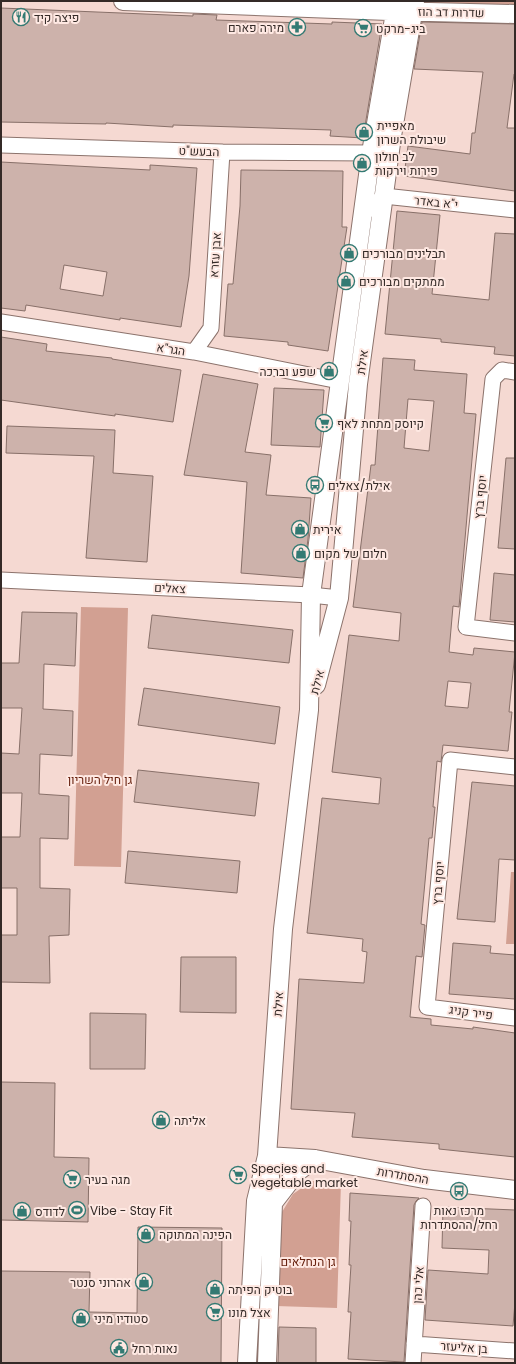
<svg xmlns="http://www.w3.org/2000/svg" width="516" height="1364" font-family="Poppins,Heebo,sans-serif">
<style>
.green{fill:#d2a092}
.building{fill:#cdb2ab;stroke:#887069;fill-rule:evenodd}
.lines{fill:none;stroke-linecap:round;stroke-linejoin:round}
.minor-casing{stroke:#8c736c;stroke-width:17}
.tertiary-casing{stroke:#8c736c;stroke-width:20}
.minor{stroke:#fff;stroke-width:15}
.tertiary{stroke:#fff;stroke-width:18}
.labels{text-anchor:middle;dominant-baseline:central;stroke-width:4;stroke-linejoin:round;paint-order:stroke}
.street-label{font-size:12px;fill:#342a27;stroke:#fee8e2}
.poi-label{font-size:12px;fill:#342a27;stroke:#fee8e2;text-anchor:start}
.park-label{font-size:12px;fill:#692310;stroke:#fee8e2}
</style>
<rect width="100%" height="100%" fill="#f5d9d2"/>
<!-- green -->
<path class="green" d="M415,1H515V14L413,12Z
M81,607L128,608L121,867L74,866Z
M511,872H515V944H506Z
M312,1181L341,1182L337,1308L276,1306L279,1217L293,1194Z"/>
<!-- building -->
<path class="building" d="M1,8L193,16V14L217,15L216,20L332,24V22L382,24L363,138L330,136L331,130L173,125V127L106,123V124L1,122Z
M422,22L515,24V74H514L507,128H515V191L404,176L408,146L470,154L472,133H475L483,72L414,69Z
M1,162L150,170V165L197,168L189,276L181,327L120,318V320L26,305L25,311L1,308ZM64,265L107,272L103,296L60,289Z
M241,170L343,171L342,227H347L328,351L288,345V342L224,336L228,284H233L240,206Z
M397,211L440,215L432,294L489,300L495,233L515,234V356L494,354L495,347L441,342V339L385,334Z
M1,337L47,344L46,351L112,358V359L181,370L173,422L115,414V416L1,400Z
M383,358L415,360L414,370L467,374L464,413L476,414L459,607L453,606L449,652L473,655L474,648L515,652L509,712H512L508,751L443,745L441,762L437,761L433,807H435L432,838H429L425,882L421,924L425,925L422,957L416,956L410,1017L431,1019V1025L473,1029V1027L515,1033V1157L439,1149V1144L352,1137L355,1113L291,1109L299,979L364,983L367,952L362,951L363,939L307,933L322,798L379,804L381,778L332,772L349,635L399,641L401,613L353,607L371,465H375ZM408,399L434,401L429,451L404,448ZM448,681L471,683L468,708L445,706Z
M203,374L258,384L245,452L271,455L266,495L311,498L308,539L303,578L241,573L247,482L184,475Z
M274,388L324,390L320,447L271,445Z
M7,426L115,430L113,473L153,476L147,562L86,558L94,456L6,453Z
M506,458H515V549L498,548Z
M494,573L515,575V622L490,620Z
M22,612L77,613L75,666L44,664L43,709L73,711L72,756L40,754L39,794L69,796L68,839L40,838V888L70,889L69,935L49,936L50,983L1,982V935H17V888H1V837H20L22,793H1V753L19,754L22,708H1V663H19Z
M152,615L293,630L289,663L148,648Z
M144,688L280,707L275,744L138,725Z
M138,770L259,783L255,816L134,802Z
M472,782L515,786V860L499,859L495,922L457,919Z
M128,851L240,861L237,893L125,883Z
M453,943L491,946L490,953L515,955V999L449,994Z
M181,957H236V1013L180,1012Z
M90,1013L146,1014L145,1069H90Z
M1,1082L55,1083L54,1157L89,1158L88,1222L1,1220Z
M350,1193L419,1198L416,1201L414,1205L404,1362L348,1359L351,1312H348L351,1265H349L351,1221H349Z
M443,1207L515,1210V1302L513,1326L425,1320L428,1270L488,1274L489,1250L442,1248Z
M138,1227L222,1228L221,1363H1V1271L90,1272L89,1312L137,1313Z
M279,1327L316,1328V1363H278Z"/>
<g class="lines">
<!-- minor casing -->
<g class="minor-casing">
<path id="minor" d="M1,145L222,152L371,153L392,136
M363,214L384,196L515,210
M1,322L194,352L339,381
M194,352L211,328L222,152
M515,372L502,370L493,379L466,627L515,633
M1,580L311,595L339,598
M515,767L450,760L427,1007L515,1018
M414,1344L515,1351
M413,1363L423,1206"/>
</g>
<!-- tertiary casing -->
<g class="tertiary-casing">
<path id="tertiary" d="M123,1L389,11L515,14
M316,685L339,598L358,384L392,136L415,1
M267,1156L315,1159L424,1179L515,1190
M273,1203L297,1172L315,1159
M247,1363L256,1201L267,1156L283,929L309,710L311,595L371,153L397,1
M267,1363L273,1203L269,1168"/>
</g>
<!-- minor -->
<use href="#minor" class="minor"/>
<!-- tertiary -->
<use href="#tertiary" class="tertiary"/>
</g>
<!-- icons -->
<defs>
<g id="restaurant-ring" transform="scale(0.9)"><circle r="9.5" fill="#fee8e2" stroke="#337a73" stroke-width="1.5"/><path d="M-5-6h1v4h1v-4h1v4h1v-4h1v5L-1.5 .5V6h-2V.5L-5-1ZM5-6V6H3V1.5H1.5Q1.5-4 5-6Z" fill="#337a73"/></g>
<g id="pharmacy-ring" transform="scale(0.9)"><circle r="9.5" fill="#fee8e2" stroke="#337a73" stroke-width="1.5"/><path d="M-2-6h4v4h4v4h-4v4h-4v-4h-4v-4h4Z" fill="#337a73"/></g>
<g id="supermarket-ring" transform="scale(0.9)"><circle r="9.5" fill="#fee8e2" stroke="#337a73" stroke-width="1.5"/><path d="M-6-5.5h2.5l.6 2H6L4.5 2H-2.5L-4.4-4H-6ZM-1.5 3.2a1.3 1.3 0 1 0 .1 0ZM3 3.2a1.3 1.3 0 1 0 .1 0Z" fill="#337a73"/></g>
<g id="shop-ring" transform="scale(0.9)"><circle r="9.5" fill="#fee8e2" stroke="#337a73" stroke-width="1.5"/><path d="M-5-2.5h2.3a2.7 3.5 0 0 1 5.4 0H5L5.5 6h-11ZM-1.5-2.5h3a1.5 2.3 0 0 0-3 0Z" fill="#337a73"/></g>
<g id="bus-ring" transform="scale(0.9)"><circle r="9.5" fill="#fee8e2" stroke="#337a73" stroke-width="1.5"/><path d="M-5-6H5V4H4V6H2V4H-2V6H-4V4H-5ZM-3.5-4V0h7V-4ZM-3.5 1.2v1.5H-2V1.2ZM2 1.2v1.5H3.5V1.2Z" fill="#337a73"/></g>
<g id="stadium-ring" transform="scale(0.9)"><circle r="9.5" fill="#fee8e2" stroke="#337a73" stroke-width="1.5"/><path d="M0-5a6.5 5 0 1 0 0 10a6.5 5 0 1 0 0-10ZM-3.5-1.8h7v3.6h-7Z" fill="#337a73"/></g>
<g id="civic-ring" transform="scale(0.9)"><circle r="9.5" fill="#fee8e2" stroke="#337a73" stroke-width="1.5"/><path d="M-.6-6.5H3V-4.5H.6V-3L4-1V1h2V6H-6V1h2V-1L-.6-3ZM-1.2 2.5V6h2.4V2.5Z" fill="#337a73"/></g>
</defs>
<g fill-rule="evenodd">
<use href="#restaurant-ring" x="21" y="17"/>
<use href="#pharmacy-ring" x="297" y="27"/>
<use href="#supermarket-ring" x="363" y="28"/>
<use href="#shop-ring" x="364" y="132"/>
<use href="#shop-ring" x="362" y="163"/>
<use href="#shop-ring" x="349" y="253"/>
<use href="#shop-ring" x="346" y="281"/>
<use href="#shop-ring" x="329" y="371"/>
<use href="#supermarket-ring" x="324" y="423"/>
<use href="#bus-ring" x="315" y="485"/>
<use href="#shop-ring" x="300" y="529"/>
<use href="#shop-ring" x="301" y="553"/>
<use href="#shop-ring" x="161" y="1120"/>
<use href="#supermarket-ring" x="238" y="1175"/>
<use href="#supermarket-ring" x="72" y="1179"/>
<use href="#bus-ring" x="459" y="1191"/>
<use href="#stadium-ring" x="77" y="1210"/>
<use href="#shop-ring" x="22" y="1211"/>
<use href="#shop-ring" x="146" y="1234"/>
<use href="#shop-ring" x="144" y="1282"/>
<use href="#shop-ring" x="215" y="1289"/>
<use href="#supermarket-ring" x="215" y="1312"/>
<use href="#shop-ring" x="81" y="1318"/>
<use href="#civic-ring" x="119" y="1348"/>
</g>
<g class="labels">
<!-- street labels -->
<g class="street-label">
<text transform="translate(451 12) rotate(1)">שדרות דב הוז</text>
<text transform="translate(199 151) rotate(2)">הבעש"ט</text>
<text transform="translate(436 202) rotate(6)">י"א באדר</text>
<text transform="translate(215 255) rotate(-86)">אבן עזרא</text>
<text transform="translate(171 349) rotate(9)">הגר"א</text>
<text transform="translate(362 362) rotate(-82)">אילת</text>
<text transform="translate(480 497) rotate(-84)">יוסף ברץ</text>
<text transform="translate(170 588) rotate(3)">צאלים</text>
<text transform="translate(317 682) rotate(-75)">אילת</text>
<text transform="translate(438 883) rotate(-85)">יוסף ברץ</text>
<text transform="translate(278 1004) rotate(-86)">אילת</text>
<text transform="translate(471 1012) rotate(8)">פייר קניג</text>
<text transform="translate(403 1175) rotate(10)">ההסתדרות</text>
<text transform="translate(418 1285) rotate(-86)">אלי כהן</text>
<text transform="translate(464 1347) rotate(4)">בן אליעזר</text>
</g>
<!-- poi labels -->
<g class="poi-label">
<text x="34" y="17">פיצה קיד</text>
<text x="284" y="27" text-anchor="end">מירה פארם</text>
<text x="376" y="28">ביג-מרקט</text>
<text x="377" y="125">מאפיית<tspan x="377" dy="14">שיבולת השרון</tspan></text>
<text x="375" y="156">לב חולון<tspan x="375" dy="14">פירות וירקות</tspan></text>
<text x="362" y="253">תבלינים מבורכים</text>
<text x="359" y="281">ממתקים מבורכים</text>
<text x="316" y="371" text-anchor="end">שפע וברכה</text>
<text x="337" y="423">קיוסק מתחת לאף</text>
<text x="328" y="485">אילת/צאלים</text>
<text x="313" y="529">אירית</text>
<text x="314" y="553">חלום של מקום</text>
<text x="174" y="1120">אליתה</text>
<text x="251" y="1168">Species and<tspan x="251" dy="14">vegetable market</tspan></text>
<text x="85" y="1179">מגה בעיר</text>
<text x="90" y="1210">Vibe - Stay Fit</text>
<text x="459" y="1210" text-anchor="middle">מרכז נאות<tspan x="459" dy="14">רחל/ההסתדרות</tspan></text>
<text x="35" y="1211">לדודס</text>
<text x="159" y="1234">הפינה המתוקה</text>
<text x="131" y="1282" text-anchor="end">אהרוני סנטר</text>
<text x="228" y="1289">בוטיק הפיתה</text>
<text x="228" y="1312">אצל מונו</text>
<text x="94" y="1318">סטודיו מיני</text>
<text x="132" y="1348">נאות רחל</text>
</g>
<!-- park labels -->
<g class="park-label">
<text x="100" y="779">גן חיל השריון</text>
<text x="308" y="1261">גן הנחלאים</text>
</g>
</g>
<!-- border -->
<rect width="516" height="1364" fill="none" stroke="#342a27" stroke-width="4"/>
</svg>
